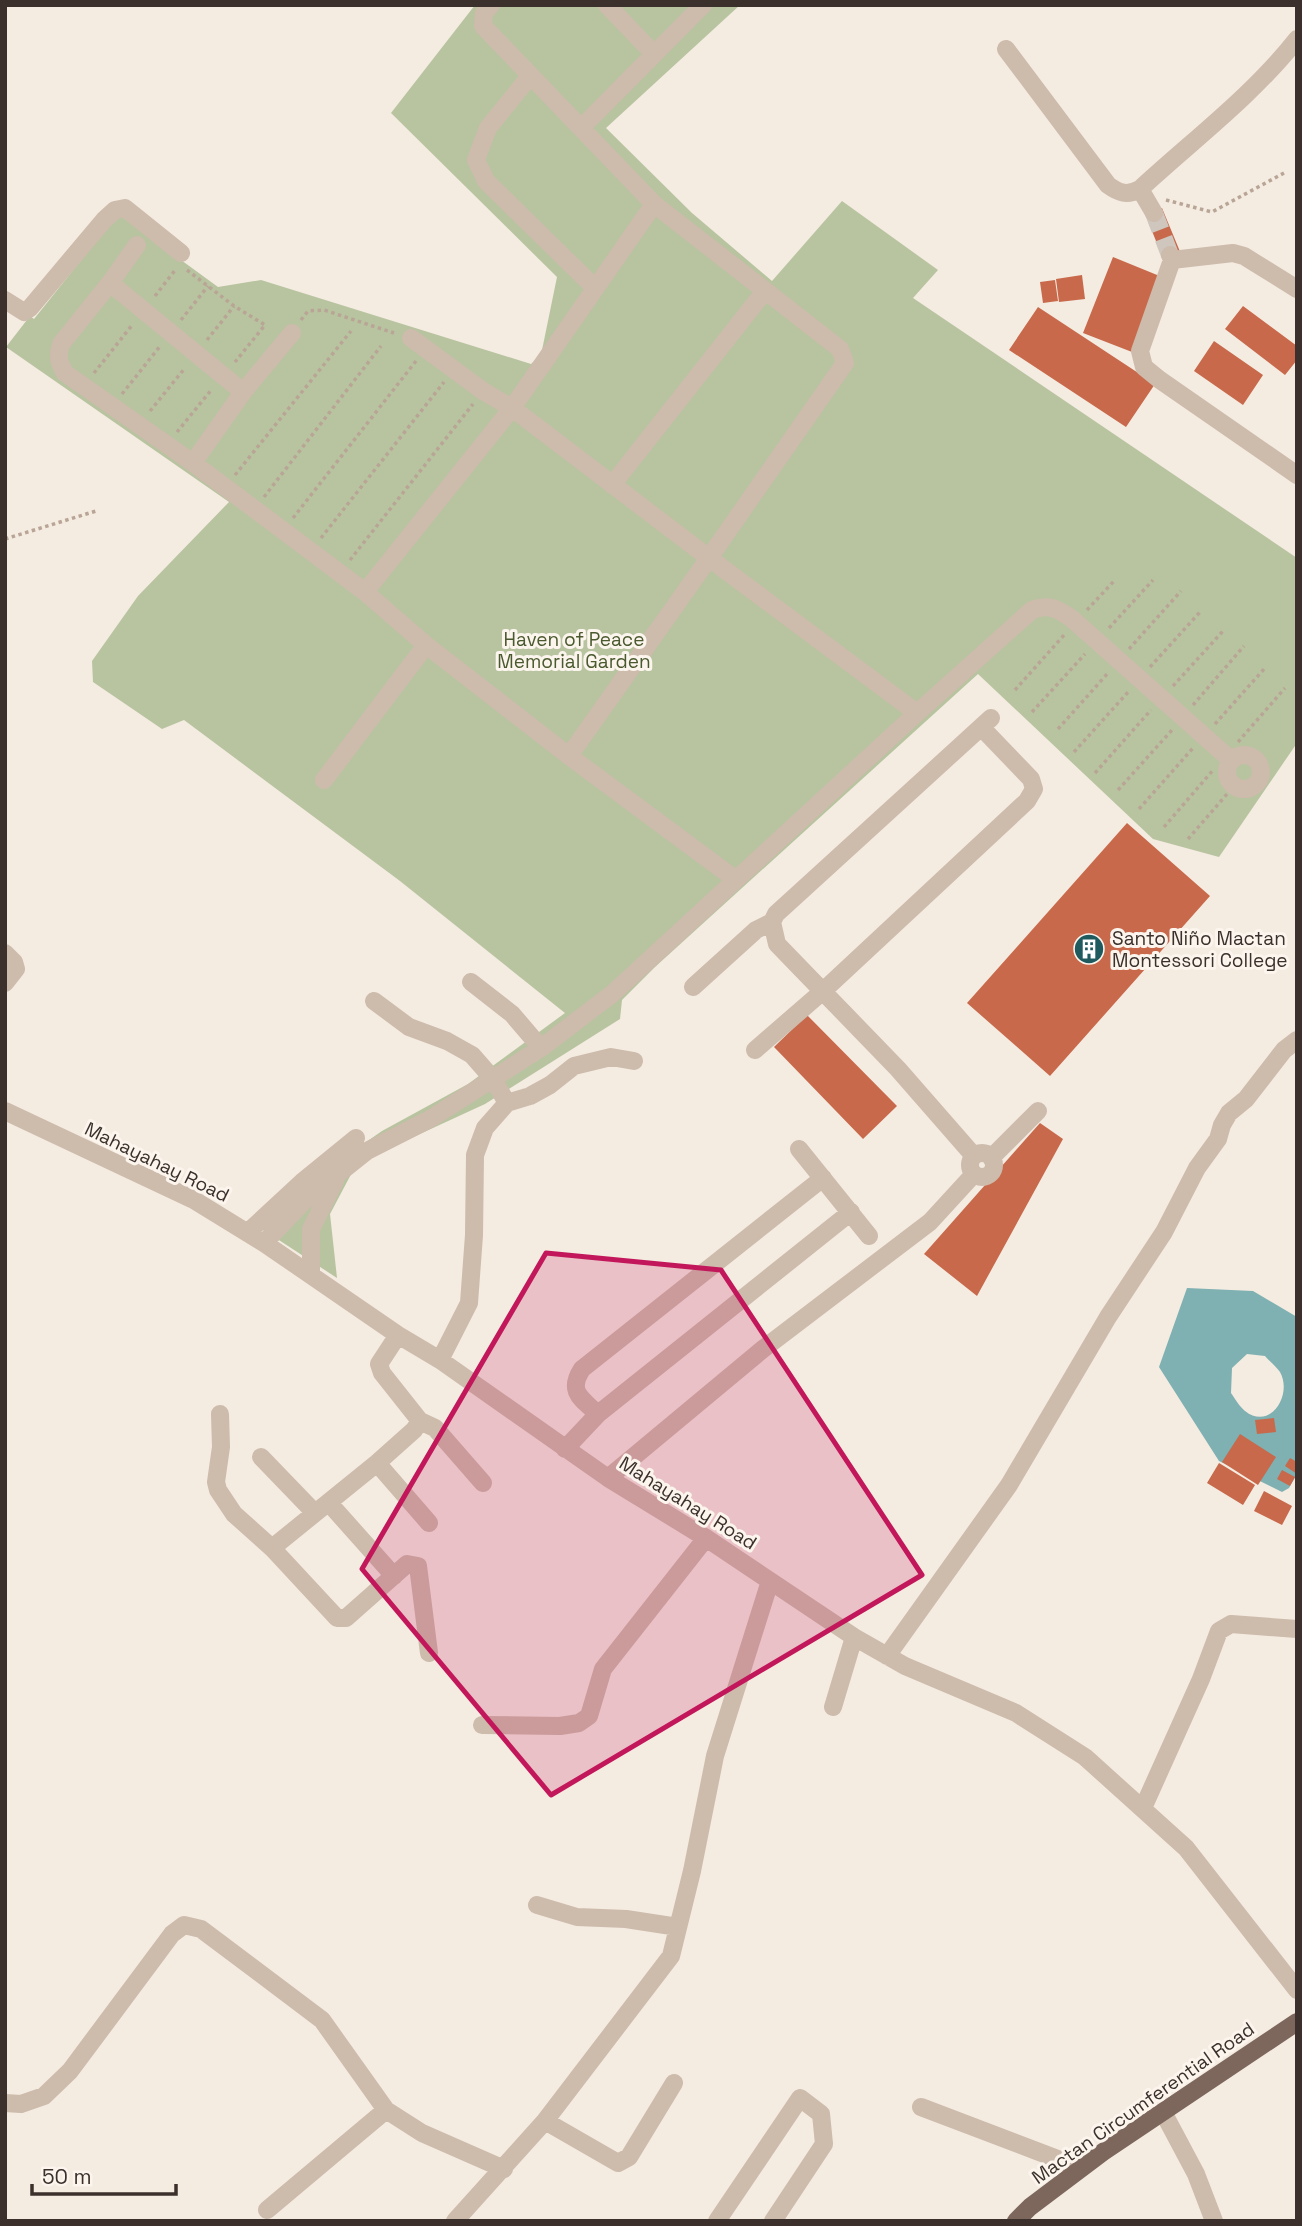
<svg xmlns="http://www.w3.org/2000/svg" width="1302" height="2226" font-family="'Space Grotesk',sans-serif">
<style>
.green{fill:#b8c4a0}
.water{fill:#7fb0b2;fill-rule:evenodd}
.building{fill:#c8694b}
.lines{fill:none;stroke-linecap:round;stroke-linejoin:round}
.minor-tunnel{stroke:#cfc6bd;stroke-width:18;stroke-dasharray:18 9;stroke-linecap:butt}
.path{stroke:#b9a596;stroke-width:3.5;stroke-dasharray:3.5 3.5;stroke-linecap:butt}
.minor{stroke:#cdbbac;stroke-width:18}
.major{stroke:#7d675c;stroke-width:18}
.marked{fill:#c2185b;fill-opacity:0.2;stroke:#c2185b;stroke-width:5;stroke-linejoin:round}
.labels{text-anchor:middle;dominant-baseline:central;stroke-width:6;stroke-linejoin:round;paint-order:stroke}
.park-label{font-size:19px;fill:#4a5a2e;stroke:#fbf5ee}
.poi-label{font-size:19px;fill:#3b302b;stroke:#fbf5ee;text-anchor:start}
.street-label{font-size:19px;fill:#3b302b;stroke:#fbf5ee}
</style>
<rect width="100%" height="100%" fill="#f4ebe1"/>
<!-- green -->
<path class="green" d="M475,5H740L606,128L692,213L772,281L842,201L938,270L913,298L1297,558V743L1219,857L1153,839L978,674L655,967L622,1000L620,1019L485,1104L357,1163L330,1214L337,1278L262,1229L327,1169L382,1131L468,1084L565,1013L400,881L184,720L162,729L93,682L92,661L138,596L229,502L6,347L30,316L34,319L118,214L218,287L261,280L531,364L541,355L557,277L391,113Z"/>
<!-- water -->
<path class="water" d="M1187,1288L1253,1291L1297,1317V1474L1289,1488L1282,1492L1219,1461L1159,1367ZM1247,1354L1265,1356C1269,1361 1276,1366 1280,1372C1293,1395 1270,1431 1245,1411C1240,1407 1235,1399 1231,1393L1232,1368Z"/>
<!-- building -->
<path class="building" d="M1162,208L1181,254L1162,256L1146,216Z
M1113,257L1162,277L1132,352L1083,333Z
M1082,275L1085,299L1059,302L1056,279Z
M1055,280L1058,301L1043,303L1040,282Z
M1243,306L1297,346V360L1285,375L1225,329Z
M1038,307L1155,384L1126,427L1009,350Z
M1214,341L1263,375L1243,405L1194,371Z
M1127,823L1210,896L1050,1076L967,1003Z
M807,1015L897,1106L863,1139L774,1047Z
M1040,1123L1063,1139L977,1296L924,1254Z
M1274,1418L1276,1432L1257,1434L1255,1420Z
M1240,1434L1276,1457L1258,1485L1222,1462Z
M1290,1458L1297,1462V1474L1285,1466Z
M1219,1463L1255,1485L1243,1505L1207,1483Z
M1282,1470L1295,1477L1290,1486L1277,1479Z
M1264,1491L1292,1506L1282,1525L1254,1511Z"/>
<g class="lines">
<!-- minor-tunnel -->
<path class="minor-tunnel" d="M1154,213L1170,255"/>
<!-- path -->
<path class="path" d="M1166,200L1212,212L1284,173
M187,270L234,306L265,325L235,362
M155,296L176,269
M181,320L208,286
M301,320L308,311L324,310L394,333
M207,340L234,306
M94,373L133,324
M122,394L161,345
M150,411L185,368
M177,432L212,389
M235,475L351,331
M264,497L381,346
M293,518L416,361
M321,538L444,382
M5,539L96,511
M350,560L473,404
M1087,610L1114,581
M1109,628L1153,580
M1129,649L1181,591
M1150,667L1200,612
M1173,686L1223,631
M1015,690L1065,634
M1193,705L1244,646
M1032,712L1085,654
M1215,724L1265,668
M1058,729L1108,673
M1238,742L1285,688
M1074,752L1129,691
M1095,773L1151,710
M1118,790L1172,730
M1139,809L1193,748
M1164,827L1214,769
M1188,839L1234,786"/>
<!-- minor -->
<path class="minor" d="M491,5L484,13L483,26L654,204
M607,5L653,53
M1006,49L1108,185C1119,193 1127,196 1140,189C1193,140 1252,96 1297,39
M530,76L488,128L476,160L486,181L595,288
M581,128L703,5
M1140,189L1154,213
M137,245L110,283L61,344C57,356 59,363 65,373L193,463L365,592L426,645L569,756L735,879
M1170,255L1172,260L1233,253L1244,256L1297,289
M1172,260L1140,351L1144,367L1160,380L1297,475
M110,283L243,392
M5,300L24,312L30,308L104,220L115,210L125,208L181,253
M411,338L483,391L512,408L709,558L569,756
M193,463L243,392L292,333
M612,485L764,292
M365,592L512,408L654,204L840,349L845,363L709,558L917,713
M1227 772a17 17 0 1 1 34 0a17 17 0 1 1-34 0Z
M324,780L426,645
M5,953L14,962L16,969L5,983
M471,982L512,1014L541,1048
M693,987L756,930L772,922
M374,1001L409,1027L447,1041L472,1055L493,1079L507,1103L485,1128L475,1155L474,1235L469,1303L440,1360
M755,1050L823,991L1027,801L1034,789L1031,779L981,727
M507,1103L530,1096L550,1085L574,1066L611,1057L634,1061
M5,1111L194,1200L264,1243L398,1335L440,1360L608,1478L706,1538L854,1637L905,1666L1016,1713L1085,1757L1186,1848L1297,1990
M799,1149L869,1236
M970 1165a12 12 0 1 1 24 0a12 12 0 1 1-24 0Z
M974,1156L898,1069L777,944L772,922L776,914L991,718
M991,1158L1038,1111
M247,1233L302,1182L356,1138
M264,1243L303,1202L367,1151L430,1119L541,1048L612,994L917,713L1032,610C1049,604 1056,608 1071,618L1231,760
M311,1275V1229L335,1181
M398,1335L379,1364L382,1373L420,1421L435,1428L483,1483
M220,1414L221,1447L216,1482L218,1490L234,1514L272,1548L337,1618H346L407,1564L418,1566L429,1653
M598,1414C582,1399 567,1392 582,1369L823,1178
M565,1449L598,1414L851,1212
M261,1457L315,1513
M377,1463L429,1523
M608,1478L763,1349L930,1222L974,1174
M329,1503L394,1576
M272,1548L377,1463L414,1430L420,1421
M887,1656L1009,1485L1108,1317L1164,1232L1197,1168L1218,1139L1222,1125L1229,1113L1246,1099L1284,1050L1297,1040
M833,1707L854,1637
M482,1725L560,1726L579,1723L589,1716L603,1669L706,1538
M1143,1808L1201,1679L1219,1631L1231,1624L1297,1629
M537,1905L577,1917L626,1919L678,1927
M5,2103L21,2104L44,2096L70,2071L172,1934L184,1925L201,1929L322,2020L386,2110L422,2133L504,2169
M921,2107L1081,2168
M1163,2112L1196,2174L1214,2221
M545,2121L618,2163L629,2157L674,2083
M267,2210L386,2110
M455,2221L545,2121L671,1956L692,1871L715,1756L770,1581
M717,2221L800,2098L821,2114L824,2144L773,2221"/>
<!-- major -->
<path class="major" d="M1016,2221L1030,2207L1103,2152L1297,2022"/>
</g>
<!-- marked area -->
<path class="marked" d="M546,1253L721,1270L922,1575L551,1795L362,1569Z"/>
<!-- icons -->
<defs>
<g id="building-disc" transform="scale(1.575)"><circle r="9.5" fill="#1f5a5e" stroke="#fbf5ee"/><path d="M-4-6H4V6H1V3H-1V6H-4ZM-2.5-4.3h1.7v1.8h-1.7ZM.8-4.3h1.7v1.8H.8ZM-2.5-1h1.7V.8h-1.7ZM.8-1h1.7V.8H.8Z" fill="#fff"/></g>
</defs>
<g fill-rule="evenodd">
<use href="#building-disc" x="1089" y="949"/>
</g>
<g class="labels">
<!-- park labels -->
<g class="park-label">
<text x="574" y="639">Haven of Peace<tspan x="574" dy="22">Memorial Garden</tspan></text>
</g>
<!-- poi labels -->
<g class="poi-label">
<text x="1112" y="938">Santo Niño Mactan<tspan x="1112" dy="22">Montessori College</tspan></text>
</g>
<!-- street labels -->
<g class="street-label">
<text transform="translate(157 1162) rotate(26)">Mahayahay Road</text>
<text transform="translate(688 1503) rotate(32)">Mahayahay Road</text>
<text transform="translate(1143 2103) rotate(-35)">Mactan Circumferential Road</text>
</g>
</g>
<!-- border -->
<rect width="1302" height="2226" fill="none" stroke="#3b302b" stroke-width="14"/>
<!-- scale -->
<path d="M32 2184v10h144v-10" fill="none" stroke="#3b302b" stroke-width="3.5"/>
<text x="42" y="2184" font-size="21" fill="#3b302b" stroke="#fbf5ee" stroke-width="5" paint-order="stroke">50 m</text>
</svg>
